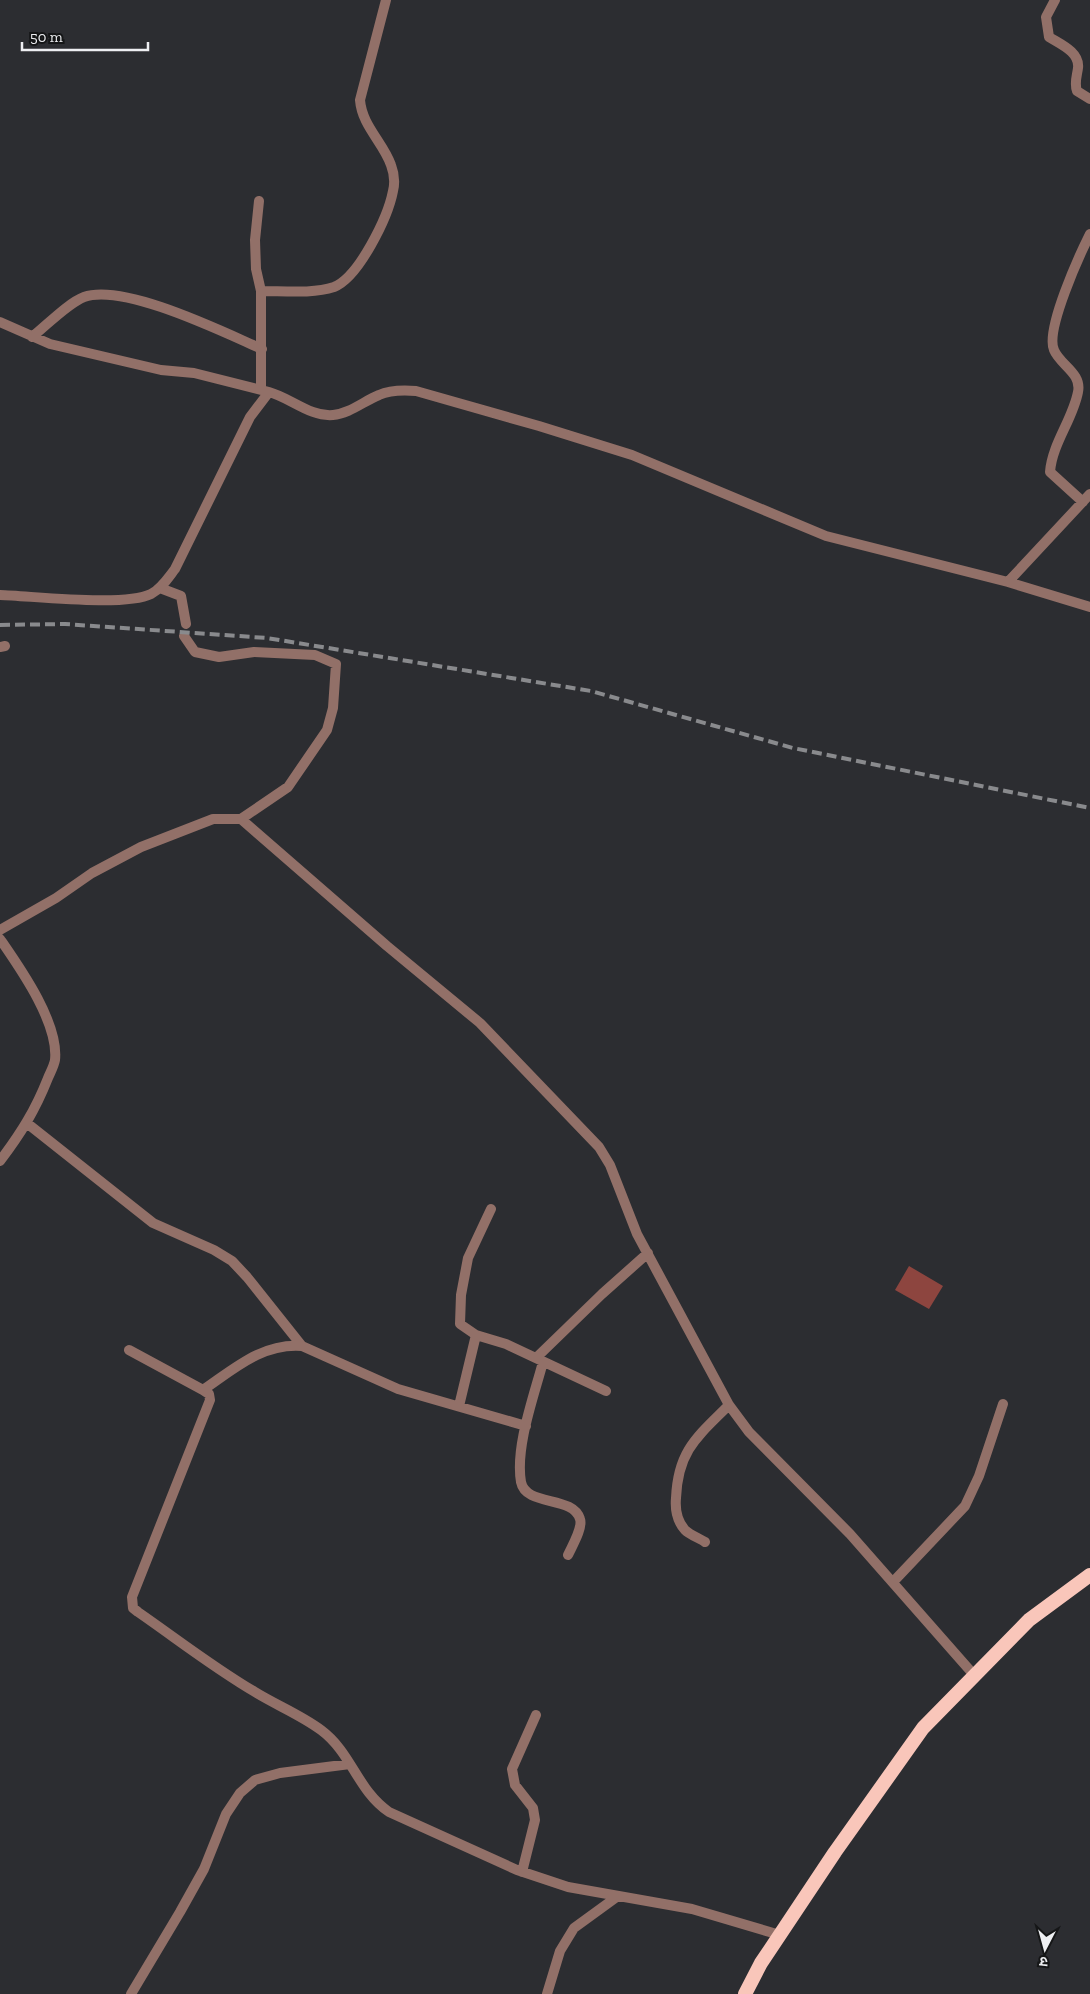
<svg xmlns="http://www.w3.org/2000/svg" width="1090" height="1994" font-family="'Zilla Slab','Noto Sans Devanagari',serif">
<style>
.building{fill:#8d453f}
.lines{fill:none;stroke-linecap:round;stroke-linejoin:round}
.minor{stroke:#927068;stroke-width:10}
.trunk{stroke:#f9c6ba;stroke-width:14}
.rail{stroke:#898a8d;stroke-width:4;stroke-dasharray:10 5;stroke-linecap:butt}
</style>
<rect width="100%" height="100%" fill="#2c2d31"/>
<!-- building -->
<path class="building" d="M909,1266L943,1286L929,1309L895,1290Z"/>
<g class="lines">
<!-- minor -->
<path class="minor" d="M1055,0L1046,17L1049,37C1060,44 1080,52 1078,68C1077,76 1074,83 1077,91L1090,99
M259,201L255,240L256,269L261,291V390
M261,291C284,291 313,294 334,287C359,277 388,217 393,191C395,183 394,173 391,165C383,142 362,126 360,100L386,0
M0,322L50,344L161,370L194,373L269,392
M32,337C46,326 68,303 84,297C124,283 223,332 262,349
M1083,502L1050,472C1052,444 1073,419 1078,392C1082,373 1060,365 1054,350C1045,330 1080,254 1090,234
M1008,582L1090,607
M160,588L181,596L186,624
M0,595C33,596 125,607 151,594C161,589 168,578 175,569L250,417L269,392C291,398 310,417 333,415C349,414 364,401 379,395C390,390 404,390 416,391L539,426L632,455L826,536L1008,582L1090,494
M0,647L5,646
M241,819L387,946L480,1023L599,1147L610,1165L637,1234L729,1405L749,1432L850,1534L974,1675
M0,930L56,898L92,873L141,847L213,819H241L288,787L327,730L333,708L336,664L315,655L254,652L219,657L195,652L184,636
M0,939C20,968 59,1023 55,1060C54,1066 50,1073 48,1078C35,1111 21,1133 0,1161
M28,1124L153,1223L214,1250L232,1261L247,1277L302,1346
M476,1335L460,1324L461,1295L468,1258L491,1209
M129,1350L203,1390L209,1394L210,1400L132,1597L133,1608L138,1612C177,1639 214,1668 255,1692C276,1705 301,1715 321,1730C352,1753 357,1790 389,1812L517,1870L568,1887L692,1909L780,1935
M536,1358L602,1294L648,1253
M543,1362C534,1396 515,1447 521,1482C526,1507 573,1495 580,1519C583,1528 572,1546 568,1555
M203,1390C234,1369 262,1343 302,1346L398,1389L526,1426
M459,1406L476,1335L506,1344L606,1391
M705,1542C699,1538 690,1535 685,1530C677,1521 675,1509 676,1498C678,1450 698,1436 729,1405
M893,1582L965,1506L979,1476L1003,1404
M522,1872L535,1820L533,1808L515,1785L512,1769L536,1715
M131,1994L180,1912L204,1869L226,1814L240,1793L255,1780L280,1773L350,1764
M547,1994L560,1951L574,1928L618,1896"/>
<!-- trunk -->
<path class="trunk" d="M745,1994L761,1963L835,1852L923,1728L1029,1620L1090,1575"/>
<!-- rail -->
<path class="rail" d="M0,625L65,624L267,638L591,691L793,748L1090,808"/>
</g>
<!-- north arrow -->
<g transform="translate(1045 1949) rotate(186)" stroke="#151617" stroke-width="4" paint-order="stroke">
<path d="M0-4L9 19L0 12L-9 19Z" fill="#eeeff2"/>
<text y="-8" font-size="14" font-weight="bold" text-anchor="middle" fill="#eeeff2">उ</text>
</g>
<!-- scale -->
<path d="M22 42v8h126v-8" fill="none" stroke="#eeeff2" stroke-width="2.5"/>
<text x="30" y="42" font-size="15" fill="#eeeff2" stroke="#151617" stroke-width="4" paint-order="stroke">50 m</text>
</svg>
